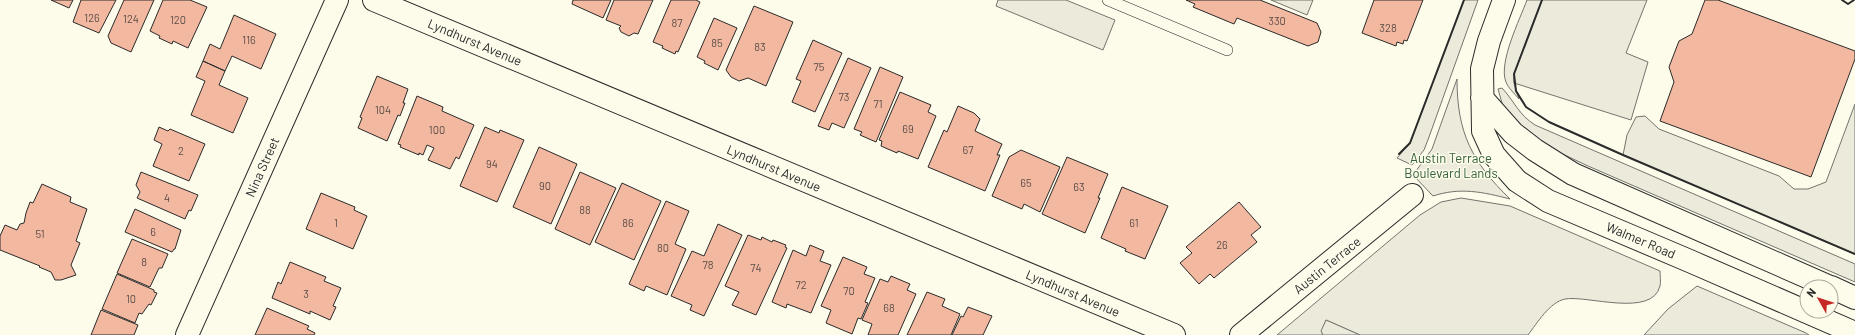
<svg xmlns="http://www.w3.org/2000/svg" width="1855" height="335" font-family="Barlow,sans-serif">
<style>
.green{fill:#ecebdb;stroke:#74746e}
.parking{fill:#eceadb;stroke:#74746e}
.building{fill:#f2b8a0;stroke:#2b2b2b}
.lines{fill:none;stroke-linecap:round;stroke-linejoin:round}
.lane-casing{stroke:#2b2b2b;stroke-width:12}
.street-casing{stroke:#2b2b2b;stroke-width:24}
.secondary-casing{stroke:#2b2b2b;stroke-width:24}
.lane{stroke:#fdfbea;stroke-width:11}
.street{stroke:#fdfbea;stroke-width:22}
.secondary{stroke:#fdfbea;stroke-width:22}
.wall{stroke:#2b2b2b;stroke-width:2}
.labels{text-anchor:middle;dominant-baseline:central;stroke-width:3;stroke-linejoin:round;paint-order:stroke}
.number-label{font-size:11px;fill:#5d4e48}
.street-label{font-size:13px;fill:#2b2b2b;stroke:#fdfbea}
.park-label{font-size:13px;fill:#34623c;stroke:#fdfbea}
</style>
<rect width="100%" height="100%" fill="#fdfbea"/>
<!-- green -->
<path class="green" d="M1271,0H1313L1307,15Z
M1464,0H1478L1429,137L1424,150L1412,165L1397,158L1410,143Z
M1527,0H1542L1514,74V83L1519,99C1515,94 1508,88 1506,82C1498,63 1520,19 1527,0Z
M1457,79C1457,133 1472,162 1510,199C1483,192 1460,187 1433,196L1413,175L1432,149Z
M1502,88C1515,102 1518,114 1535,125L1855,264V282L1588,166L1535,141L1504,110L1498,89Z
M1855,104V254L1623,155L1627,135L1636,117L1645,116L1659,129L1779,176L1794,189H1808L1826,182Z
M1461,198L1510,206L1660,271C1660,275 1661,282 1660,286C1652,318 1587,295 1565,299C1550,302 1537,323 1528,335H1360L1326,320L1322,331L1323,335H1277L1420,215L1441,202Z
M1697,286L1806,333L1809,335H1644L1668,309Z"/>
<!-- parking -->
<path class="parking" d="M998,0H1066L1115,20L1103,50L996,6Z
M1542,0H1647L1626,53L1648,62L1631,120L1514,83V74Z
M1326,320L1360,335H1323L1321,331Z"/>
<!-- building -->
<path class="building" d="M51,0H73L69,8Z
M81,0H116L99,33L73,22Z
M124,0H154L131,52L111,43L108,36Z
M163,0H190L207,7L188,48L173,41L172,44L159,38L160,36L150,31Z
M573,0H611L603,18L572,4Z
M614,0H653L638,34L634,33L629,36L621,32L619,28L621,26L606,20Z
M671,0H696L700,2L678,52L676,51L675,54L662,48L663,46L653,42Z
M1186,0H1260L1317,23L1321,32L1318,42L1308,46L1237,18L1234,24L1193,7L1195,4Z
M1374,0H1423L1407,41L1404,40L1403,44L1397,42L1396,46L1362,33Z
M1705,0H1718L1855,51V59L1811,177L1660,121L1674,82L1669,67L1679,41L1692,34Z
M754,6L793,22L766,86L748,78L739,81L731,77L726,70Z
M234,15L276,34L261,69L232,56L225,71L203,61L210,44L220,49Z
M714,18L737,28L718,70L704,63L705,61L697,57Z
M813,40L842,53L815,112L792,102L801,81L796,79Z
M848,58L871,68L844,128L832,123L829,130L818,126Z
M203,61L225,71L219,85L248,98L233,133L191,115L205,81L196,77Z
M880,67L903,77L876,142L860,135L862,132L854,129Z
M377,76L408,89L403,103H405L400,116L398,115L387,141L358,128L362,118L360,117Z
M900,92L931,105L928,112L936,116L918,159L898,151L897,153L881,146L882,141L879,140Z
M417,96L443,107L442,111L474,125L459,159L456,157L450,169L428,160L434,148L427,145L423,155L419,153V155L400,147L401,145L398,144Z
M958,106L974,113L980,119L975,131L1002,144L997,155H1000L985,191L928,167L944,130L947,132Z
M159,127L168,131L170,129L205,144L189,181L153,166L162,144L154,140Z
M485,127L499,133L500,130L524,140L497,202L460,186Z
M539,147L577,164L551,224L513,207Z
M1021,150L1060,167L1040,212L1024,204L1022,209L992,196L1009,157Z
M1067,157L1108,174L1098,198H1100L1085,233L1042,214Z
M141,172L198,195L191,211L189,210L185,219L137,198L140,192L136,185Z
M580,172L616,188L590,245L555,229Z
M622,183L661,201L634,260L595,242Z
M42,184L71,197L70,202L87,209L76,241L80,243L71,265L76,275L61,280H55L51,272L39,267L40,266L0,250V236L5,225L17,230L20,224L24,223L26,213L30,202L33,203Z
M1122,187L1168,206L1145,259L1125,251L1126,249L1101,238Z
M321,193L355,207L354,210L367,216L353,249L306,229Z
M666,201L689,211L675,244L686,249L667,295L646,286L644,291L629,284Z
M1239,202L1261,227L1251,235L1257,242L1214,278L1210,274L1199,284L1180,263L1192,253L1186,247Z
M135,209L181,230L175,249H174L172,252L125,232Z
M718,224L742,235L704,316L690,310L692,305L671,296L692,251L704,256Z
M748,235L761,240L762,237L772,242L773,240L786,245L785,247L787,248L756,315L732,305L739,292L725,286Z
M132,239L168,254L162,268H159L150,287L117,273Z
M810,245L824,251L820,261L831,265L811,313L787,304L786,308L772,302L793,250L806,256Z
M843,257L867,267L864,274L875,278L865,302L868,303L861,319L858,318L852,334L826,323L831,310L821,306Z
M290,262L326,277L324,281L341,288L333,306L336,307L330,320L310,311V314L272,298L278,282L281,284Z
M117,274L154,290V292L157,293L151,305L149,304L142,314L139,313L135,323L102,309Z
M891,276L910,284L907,290L916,294L898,335H868L872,324L862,320L880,279L888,282Z
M927,292L945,299L942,306L960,314L951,335H907Z
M968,307L992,316L983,335H952L961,316L963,317Z
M267,308L309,326L307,329L315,333L314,335H255Z
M101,310L138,325L134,335H91Z"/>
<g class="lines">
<!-- lane casing -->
<g class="lane-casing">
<path id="lane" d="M1108,0L1227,50"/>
</g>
<!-- street casing -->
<g class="street-casing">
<path id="street" d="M374,0L1174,335
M187,335L337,0
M1241,335L1412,195"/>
</g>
<!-- secondary casing -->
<g class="secondary-casing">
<path id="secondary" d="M1504,0L1489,41L1482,69L1483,131L1494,155L1517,181L1548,201L1692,262L1855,333
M1482,98L1513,133L1535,150L1573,174L1830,287
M1831,287L1855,298"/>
</g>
<!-- lane -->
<use href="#lane" class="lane"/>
<!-- street -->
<use href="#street" class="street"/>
<!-- secondary -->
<use href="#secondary" class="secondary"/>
<!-- wall -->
<path class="wall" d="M1542,0L1514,74L1516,91L1526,107L1549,122L1623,155L1855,254
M1842,0L1848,4L1854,0
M1399,154L1410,143L1464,0"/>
</g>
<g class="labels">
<!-- number labels -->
<g class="number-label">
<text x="92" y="17">126</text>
<text x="131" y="18">124</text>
<text x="178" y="19">120</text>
<text x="1277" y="20">330</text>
<text x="677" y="22">87</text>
<text x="1388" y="27">328</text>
<text x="249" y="39">116</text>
<text x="717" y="42">85</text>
<text x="760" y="46">83</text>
<text x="819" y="66">75</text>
<text x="844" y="96">73</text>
<text x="878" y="103">71</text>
<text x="383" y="109">104</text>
<text x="908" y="128">69</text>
<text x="437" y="129">100</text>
<text x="968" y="149">67</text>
<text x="181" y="150">2</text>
<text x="492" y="163">94</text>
<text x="1026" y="182">65</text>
<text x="545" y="185">90</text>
<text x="1079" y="186">63</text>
<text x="167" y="197">4</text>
<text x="585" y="209">88</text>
<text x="336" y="222">1</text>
<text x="628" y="222">86</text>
<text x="1134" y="222">61</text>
<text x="153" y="231">6</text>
<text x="40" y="233">51</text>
<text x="1222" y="244">26</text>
<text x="663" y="247">80</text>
<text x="144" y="261">8</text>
<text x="708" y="264">78</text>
<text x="756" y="267">74</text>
<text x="801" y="284">72</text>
<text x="849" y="290">70</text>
<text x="306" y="293">3</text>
<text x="131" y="298">10</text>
<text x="889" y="307">68</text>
</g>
<!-- street labels -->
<g class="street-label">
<text transform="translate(475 42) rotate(23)">Lyndhurst Avenue</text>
<text transform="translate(262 167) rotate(-66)">Nina Street</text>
<text transform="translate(774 168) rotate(23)">Lyndhurst Avenue</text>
<text transform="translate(1641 240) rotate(23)">Walmer Road</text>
<text transform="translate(1327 265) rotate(-39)">Austin Terrace</text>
<text transform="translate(1073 293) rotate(23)">Lyndhurst Avenue</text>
</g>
<!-- park labels -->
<g class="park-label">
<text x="1451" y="158">Austin Terrace<tspan x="1451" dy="15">Boulevard Lands</tspan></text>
</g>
</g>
<!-- north arrow -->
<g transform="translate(1819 299) rotate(309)"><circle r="19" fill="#fdfbea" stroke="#a9a89e"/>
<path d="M0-3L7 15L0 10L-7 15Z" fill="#c62828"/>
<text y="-6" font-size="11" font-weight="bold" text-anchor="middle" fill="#2b2b2b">N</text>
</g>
</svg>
